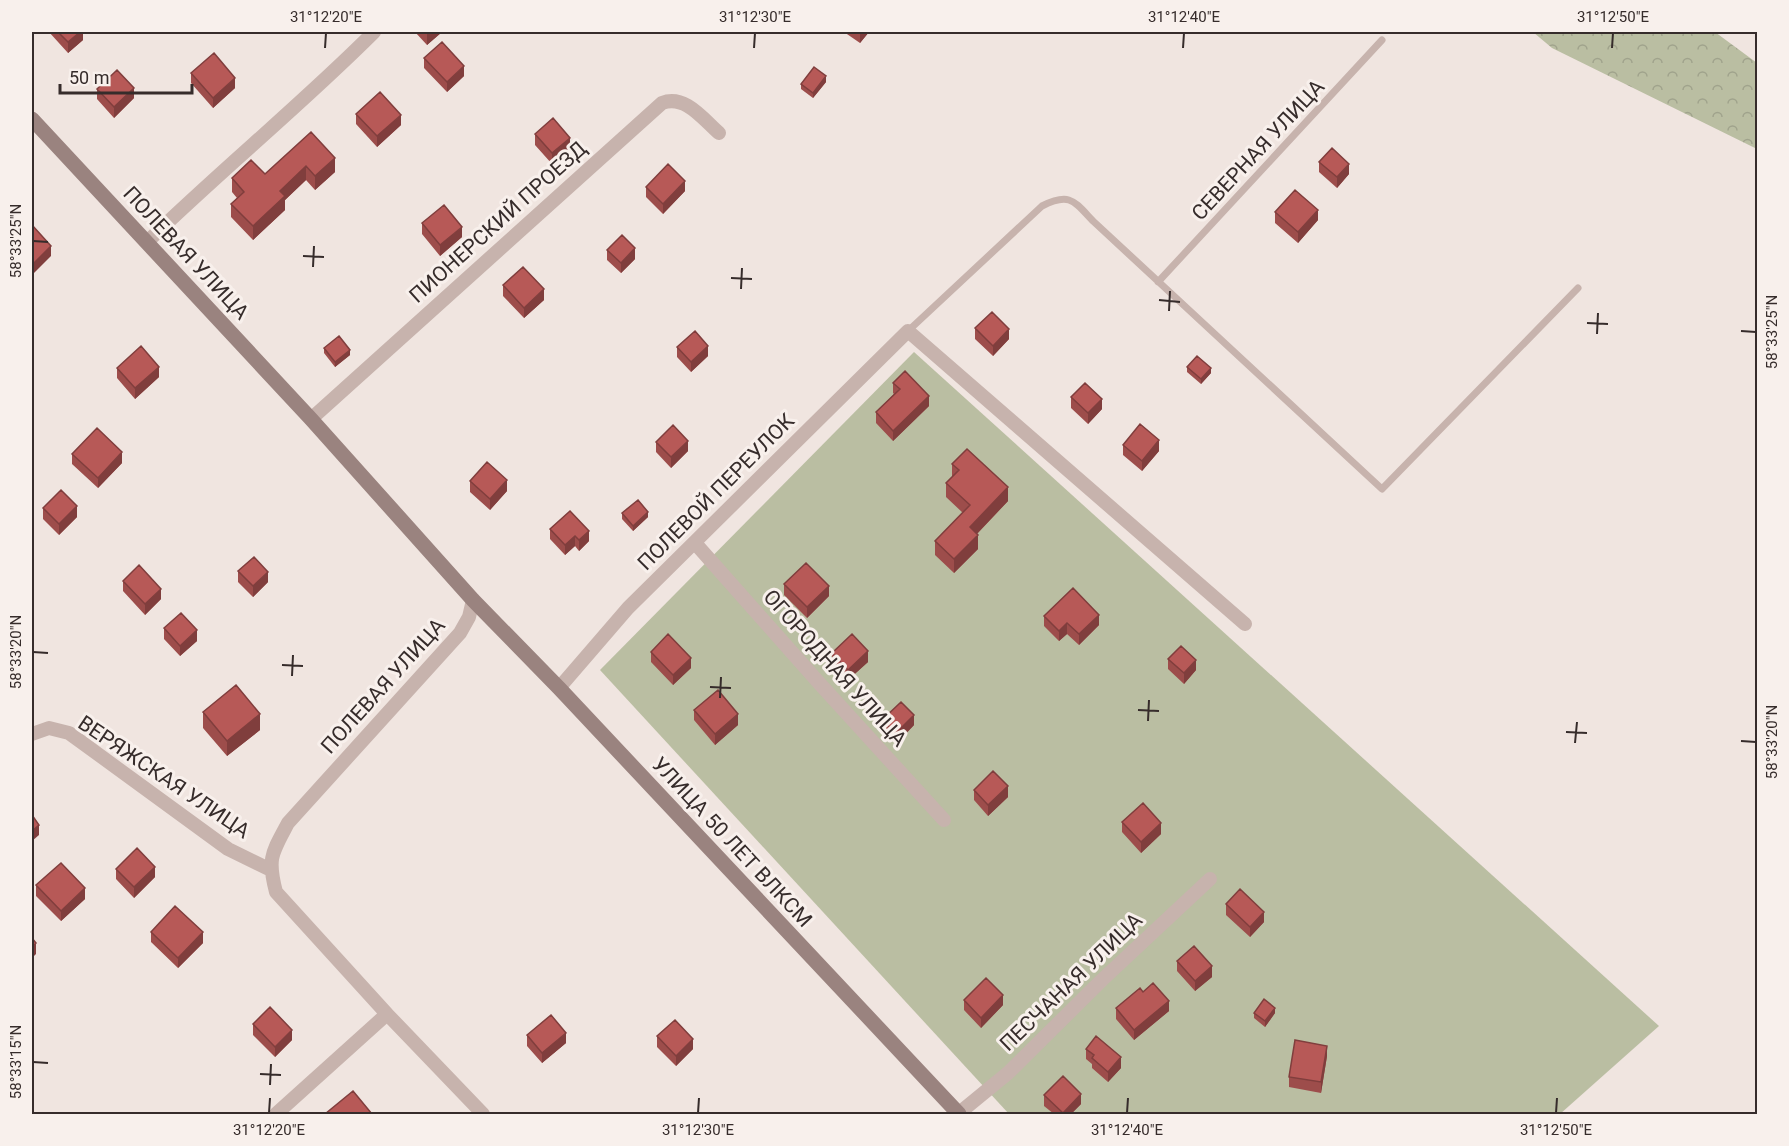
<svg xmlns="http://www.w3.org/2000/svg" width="1789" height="1146" font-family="Roboto,sans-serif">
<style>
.green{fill:#babea2}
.forest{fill:url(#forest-crowns)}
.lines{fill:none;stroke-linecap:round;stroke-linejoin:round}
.lane{stroke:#c7b3ad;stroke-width:7}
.street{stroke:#c7b3ad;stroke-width:14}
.secondary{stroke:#9a837f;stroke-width:15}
.wall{fill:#9d4d4b}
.shaded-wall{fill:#803e3d}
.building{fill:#b75957;stroke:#803e3d;stroke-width:1.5}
.ticks{fill:none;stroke:#362c2b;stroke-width:2}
.labels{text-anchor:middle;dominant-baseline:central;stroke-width:6;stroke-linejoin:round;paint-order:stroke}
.street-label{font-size:21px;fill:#362c2b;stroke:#f8f0ec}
.neatline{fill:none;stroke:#362c2b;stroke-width:2}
.ticks-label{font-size:15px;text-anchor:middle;fill:#362c2b}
</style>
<defs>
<pattern id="forest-crowns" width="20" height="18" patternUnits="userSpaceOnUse" patternTransform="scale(1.5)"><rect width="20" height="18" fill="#babea2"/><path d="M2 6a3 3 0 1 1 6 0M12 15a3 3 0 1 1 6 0" fill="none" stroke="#a0a38c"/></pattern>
</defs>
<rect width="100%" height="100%" fill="#f0e5e0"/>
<!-- green -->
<path class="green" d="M914,352L1659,1026L1560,1114H1009L600,670Z"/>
<!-- forest -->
<path class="forest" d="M1533,32H1715L1757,63V149L1552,48Z"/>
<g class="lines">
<!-- lane -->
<path class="lane" d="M1158,282L1382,40
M908,331L1042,206C1070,192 1074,201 1093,221L1382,489L1578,288"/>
<!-- street -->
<path class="street" d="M147,242C221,170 301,105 374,32
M311,419L662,103C685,94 703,119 719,133
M695,543L820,684L944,820
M473,600L469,617L460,633L288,823C272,853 267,858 276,892L387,1014L483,1114
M559,688L628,608L908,331L1245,624
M32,734L49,728L69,733L228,849L271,870
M276,1114L387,1014
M958,1114L1008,1073L1102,980L1210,879"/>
<!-- secondary -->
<path class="secondary" d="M32,119L311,419L473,600L559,688L959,1114"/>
</g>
<!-- wall -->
<path class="wall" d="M49,32H83V40L68,53Z
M415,32H442L427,45Z
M844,32H869L860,43Z
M424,58L464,76L447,92L424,68Z
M191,73L235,88L213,108L191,83Z
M826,82L813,98L801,89V84Z
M97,89L134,98L114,118L97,99Z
M356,114L401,125L377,147L356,124Z
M311,132L335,172L315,190L306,180L285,200V210L253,240L231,217V204L237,198L232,192V178L265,174Z
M535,134L570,148L552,164L535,145Z
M1319,162L1349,174L1337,188L1319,172Z
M646,187L685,191L663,214L646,197Z
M1275,212L1318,220L1298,243L1275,223Z
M422,223L462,237L440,256L422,234Z
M607,250L635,259L621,273L607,260Z
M503,285L544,300L524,318L503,296Z
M975,328L1009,339L993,356L975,339Z
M677,347L708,356L691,372L677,357Z
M324,348L350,355L335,367L324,353Z
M1187,367L1211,373L1201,384L1187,372Z
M117,368L159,377L135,399L117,378Z
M893,383L929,406L893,441L876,423V412L894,394L893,393Z
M1071,397L1102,409L1088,424L1071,408Z
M656,442L688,451L671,468L656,452Z
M1123,445L1159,451L1142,471L1123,455Z
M72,454L122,463L98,488L72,464Z
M952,464L1008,501L977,534L978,549L954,573L935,555V541L963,513L946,497V483L952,477Z
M470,481L507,491L490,510L470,492Z
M43,508L77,517L59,535L43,519Z
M570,511L589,541L579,551L575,546L565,555L550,539V529Z
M622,513L648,517L633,531L622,519Z
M238,571L268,582L253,597L238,582Z
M123,581L161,599L145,615L123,591Z
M784,584L829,596L807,618L784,595Z
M1044,616L1099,625L1079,645L1067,634L1059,641L1044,626Z
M164,628L197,641L180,656L164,639Z
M651,652L691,668L673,685L651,662Z
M832,653L868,662L848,680L832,664Z
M1168,659L1196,670L1184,684L1168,669Z
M694,710L738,725L715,745L694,720Z
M203,712L260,730L227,756L203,728Z
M882,720L914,725L896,744L882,730Z
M974,790L1008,797L988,816L974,800Z
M1122,822L1161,834L1141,853L1122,832Z
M116,869L155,877L134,898L116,879Z
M36,885L85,899L61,921L36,896Z
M1226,904L1264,922L1250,937L1226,915Z
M151,932L203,943L178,968L151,942Z
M1177,961L1212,977L1195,991L1177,971Z
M1143,992L1169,1011L1134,1040L1116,1019V1008Z
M964,1000L1003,1005L981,1028L964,1010Z
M1254,1013H1275L1265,1027L1254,1018Z
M253,1024L292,1040L275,1057L253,1035Z
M527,1035L566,1043L542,1063L527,1046Z
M657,1036L693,1049L676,1066L657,1047Z
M1086,1049L1121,1068L1108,1082L1092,1068V1064L1086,1059Z
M1327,1056L1321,1093L1289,1087V1077Z
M1044,1095L1081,1104L1071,1114H1054L1044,1106Z"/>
<!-- shaded-wall -->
<path class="shaded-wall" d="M80,32H83V40L68,53V42Z
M430,32H442L427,45V34Z
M861,32H869L860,43V33Z
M464,66V76L447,92V82Z
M826,76V82L813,98V93Z
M235,78V88L213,108V98Z
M134,88V98L114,118V107Z
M401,115V125L377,147V136Z
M570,138V148L552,164V153Z
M335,158V172L315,190V176Z
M1349,164V174L1337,188V177Z
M306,166V180L285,200V210L253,240V226L280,191Z
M685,181V191L663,214V204Z
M1318,210V220L1298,243V232Z
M462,227V237L440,256V245Z
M51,246V256L32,275V265Z
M635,248V259L621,273V263Z
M544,289V300L524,318V308Z
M1009,329V339L993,356V346Z
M708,346V356L691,372V362Z
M350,350V355L335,367V362Z
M159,367V377L135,399V388Z
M1211,368V373L1201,384V379Z
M929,396V406L893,441V431Z
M1102,399V409L1088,424V413Z
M1159,440V451L1142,471V461Z
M688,441V451L671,468V457Z
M122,452V463L98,488V478Z
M507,480V491L490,510V499Z
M1008,487V501L970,541V527Z
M77,506V517L59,535V524Z
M648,512V517L633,531V526Z
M589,531V541L579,551V540Z
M978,535V549L954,573V559Z
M575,536V546L565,555V545Z
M268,572V582L253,597V586Z
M829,586V596L807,618V607Z
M161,589V599L145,615V604Z
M1099,615V625L1079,645V634Z
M1067,623V634L1059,641V631Z
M197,630V641L180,656V646Z
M868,651V662L848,680V670Z
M691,658V668L673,685V675Z
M1196,660V670L1184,684V673Z
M260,714V730L227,756V741Z
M738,714V725L715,745V734Z
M914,715V725L896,744V733Z
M1008,786V797L988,816V805Z
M1161,823V834L1141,853V842Z
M39,825V835L32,841V831Z
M155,867V877L134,898V887Z
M85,888V899L61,921V911Z
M1264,912V922L1250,937V927Z
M203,932V943L178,968V958Z
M36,943V954L32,958V948Z
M1212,966V977L1195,991V981Z
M1003,995V1005L981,1028V1018Z
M1169,1001V1011L1134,1040V1030Z
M1275,1008V1013L1265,1027V1021Z
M292,1030V1040L275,1057V1047Z
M566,1033V1043L542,1063V1053Z
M693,1039V1049L676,1066V1056Z
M1327,1046V1056L1321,1093V1082Z
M1121,1057V1068L1108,1082V1072Z
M1081,1094V1104L1071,1114H1063V1113Z"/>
<!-- building -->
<path class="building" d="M58,32H80L68,42Z
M442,42L464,66L447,82L424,58Z
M214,53L235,78L213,98L191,73Z
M814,67L826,76L813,93L801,84Z
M117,70L134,88L114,107L97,89Z
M380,92L401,115L377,136L356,114Z
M553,118L570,138L552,153L535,134Z
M311,132L335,158L315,176L306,166L280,191L285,196L253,226L231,204L244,192L232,178L251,160L265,174Z
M1332,148L1349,164L1337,177L1319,162Z
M668,164L685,181L663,204L646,187Z
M1295,190L1318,210L1298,232L1275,212Z
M444,205L462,227L440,245L422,223Z
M32,225L51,246L32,265Z
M622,235L635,248L621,263L607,250Z
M523,267L544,289L524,308L503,285Z
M992,312L1009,329L993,346L975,328Z
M695,331L708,346L691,362L677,347Z
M339,336L350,350L335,362L324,348Z
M141,346L159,367L135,388L117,368Z
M1197,356L1211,368L1201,379L1187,367Z
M905,371L929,396L893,431L876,412L900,389L893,383Z
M1085,383L1102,399L1088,413L1071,397Z
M1140,424L1159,440L1142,461L1123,445Z
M673,425L688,441L671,457L656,442Z
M97,428L122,452L98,478L72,454Z
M967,449L1008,487L970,527L978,535L954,559L935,541L970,505L946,483L959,470L952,464Z
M487,462L507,480L490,499L470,481Z
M61,490L77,506L59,524L43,508Z
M638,500L648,512L633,526L622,513Z
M570,511L589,531L579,540L575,536L565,545L550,529Z
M254,557L268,572L253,586L238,571Z
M806,563L829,586L807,607L784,584Z
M139,565L161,589L145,604L123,581Z
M1073,588L1099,615L1079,634L1067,623L1059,631L1044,616Z
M181,613L197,630L180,646L164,628Z
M668,634L691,658L673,675L651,652Z
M852,634L868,651L848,670L832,653Z
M1181,646L1196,660L1184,673L1168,659Z
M236,685L260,714L227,741L203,712Z
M718,690L738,714L715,734L694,710Z
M901,702L914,715L896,733L882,720Z
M993,771L1008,786L988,805L974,790Z
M1143,803L1161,823L1141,842L1122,822Z
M32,815L39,825L32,831Z
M137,848L155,867L134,887L116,869Z
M61,863L85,888L61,911L36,885Z
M1240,889L1264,912L1250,927L1226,904Z
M175,906L203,932L178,958L151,932Z
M32,938L36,943L32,948Z
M1194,946L1212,966L1195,981L1177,961Z
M986,978L1003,995L981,1018L964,1000Z
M1153,983L1169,1001L1134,1030L1116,1008L1140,988L1143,992Z
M1264,999L1275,1008L1265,1021L1254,1013Z
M270,1007L292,1030L275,1047L253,1024Z
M551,1015L566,1033L542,1053L527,1035Z
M675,1020L693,1039L676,1056L657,1036Z
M1096,1036L1121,1057L1108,1072L1092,1058L1094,1055L1086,1049Z
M1295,1040L1327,1046L1321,1082L1289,1077Z
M1063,1076L1081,1094L1063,1113L1044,1095Z
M353,1091L372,1114H325Z"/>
<!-- ticks -->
<path class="ticks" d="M325,48L326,33M754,48L755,33M1183,48L1184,33M1612,48L1613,33M33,241L48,242M303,256L324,257M313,267L314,246M731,278L752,279M741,289L742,268M1159,300L1180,302M1169,311L1170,291M1587,323L1608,324M1741,331L1756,332M1597,334L1598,313M33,652L48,653M282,665L303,666M292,676L293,655M710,687L731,688M720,698L721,677M1138,710L1159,711M1148,721L1149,700M1566,732L1587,733M1741,741L1756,742M1575,743L1577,722M33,1062L48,1063M260,1074L281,1075M270,1085L271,1064M269,1113L270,1098M698,1113L699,1098M1127,1113L1128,1098M1556,1113L1557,1098"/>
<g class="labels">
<!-- street labels -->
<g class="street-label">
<text transform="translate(1258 150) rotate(-47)">СЕВЕРНАЯ УЛИЦА</text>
<text transform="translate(498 222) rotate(-42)">ПИОНЕРСКИЙ ПРОЕЗД</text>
<text transform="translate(186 253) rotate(47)">ПОЛЕВАЯ УЛИЦА</text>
<text transform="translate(716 492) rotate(-45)">ПОЛЕВОЙ ПЕРЕУЛОК</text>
<text transform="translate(835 668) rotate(48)">ОГОРОДНАЯ УЛИЦА</text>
<text transform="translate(383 686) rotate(-48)">ПОЛЕВАЯ УЛИЦА</text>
<text transform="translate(164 777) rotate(34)">ВЕРЯЖСКАЯ УЛИЦА</text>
<text transform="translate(732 842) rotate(47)">УЛИЦА 50 ЛЕТ ВЛКСМ</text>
<text transform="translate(1071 982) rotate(-44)">ПЕСЧАНАЯ УЛИЦА</text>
</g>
</g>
<!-- border -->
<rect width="1789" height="1146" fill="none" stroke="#f8f0ec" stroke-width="66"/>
<!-- scale -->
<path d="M60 84v9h132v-9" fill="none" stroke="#362c2b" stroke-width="3"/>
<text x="69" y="84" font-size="18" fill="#362c2b" stroke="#f8f0ec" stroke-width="4.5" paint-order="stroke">50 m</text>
<rect x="33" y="33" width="1723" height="1080" class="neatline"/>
<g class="ticks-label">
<text x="326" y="22">31°12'20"E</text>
<text x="755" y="22">31°12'30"E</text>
<text x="1184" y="22">31°12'40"E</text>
<text x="1613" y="22">31°12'50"E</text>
<text transform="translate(16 241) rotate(-90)" y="5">58°33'25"N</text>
<text transform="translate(1772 332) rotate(-90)" y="5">58°33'25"N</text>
<text transform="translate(16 652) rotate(-90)" y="5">58°33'20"N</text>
<text transform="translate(1772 742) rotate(-90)" y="5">58°33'20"N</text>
<text transform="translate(16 1062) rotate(-90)" y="5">58°33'15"N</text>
<text x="269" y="1135">31°12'20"E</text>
<text x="698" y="1135">31°12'30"E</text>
<text x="1127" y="1135">31°12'40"E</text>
<text x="1556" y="1135">31°12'50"E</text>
</g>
</svg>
